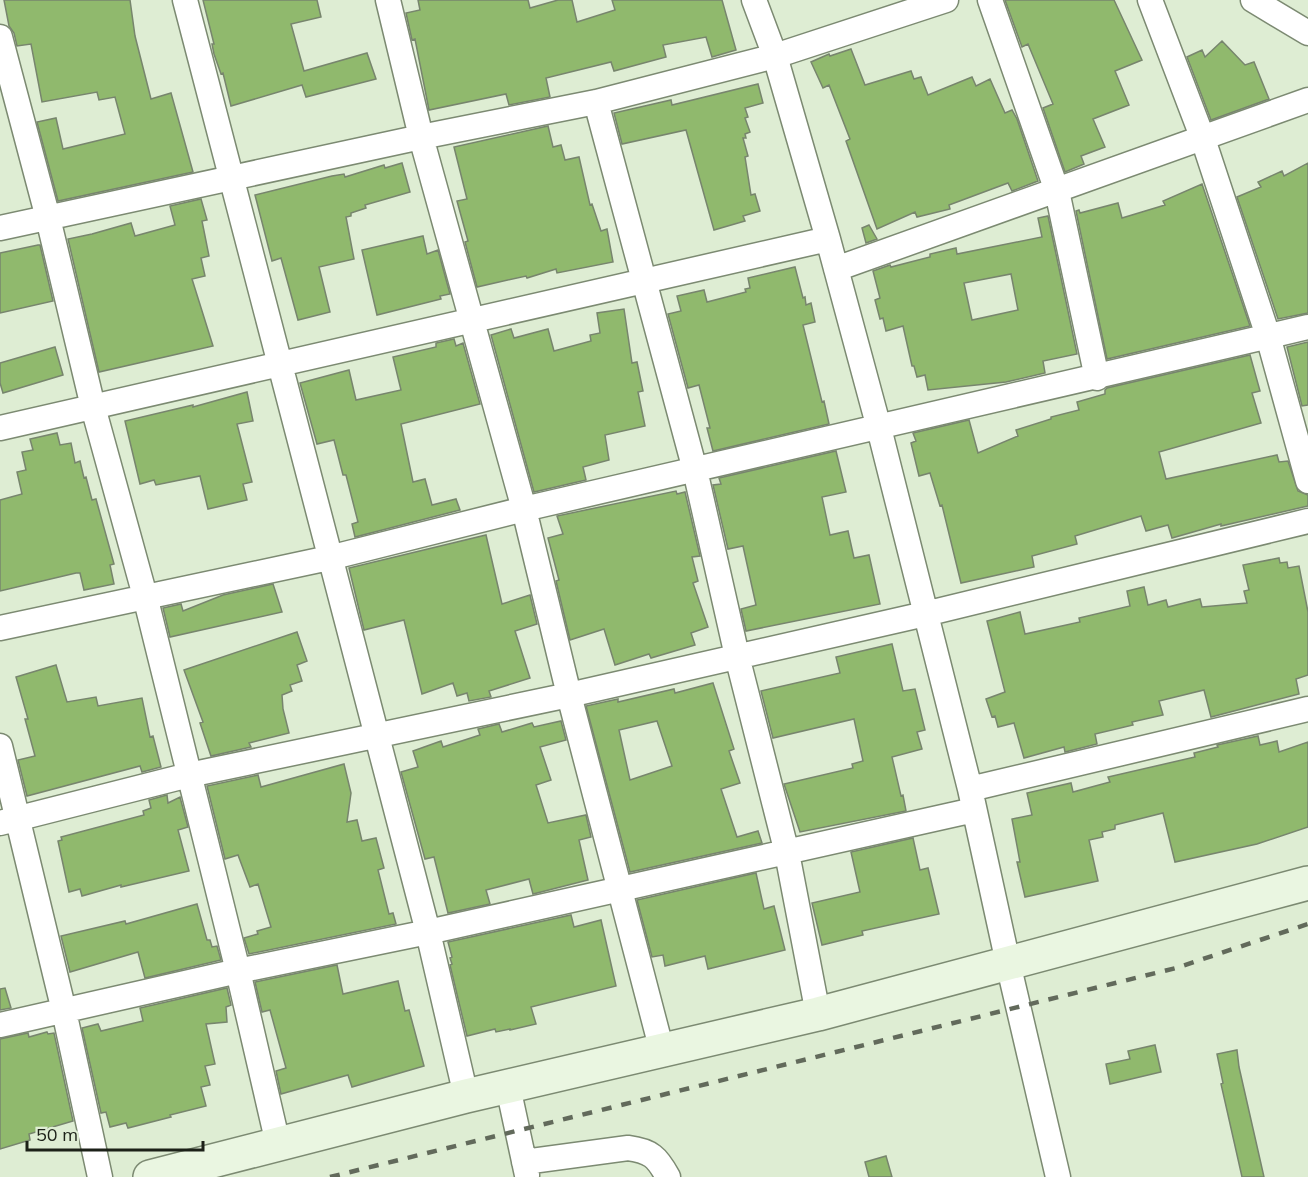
<svg xmlns="http://www.w3.org/2000/svg" width="1308" height="1177" font-family="Mulish,sans-serif">
<style>
.building{fill:#90b96d;stroke:#77856d;stroke-width:1.5;fill-rule:evenodd}
.lines{fill:none;stroke-linecap:round;stroke-linejoin:round}
.street-casing{stroke:#7c8a72;stroke-width:27}
.secondary-casing{stroke:#7c8a72;stroke-width:36}
.street{stroke:#fff;stroke-width:24}
.secondary{stroke:#eaf6e1;stroke-width:33}
.rail{stroke:#626a5b;stroke-width:4.5;stroke-dasharray:10 10;stroke-linecap:butt}
</style>
<rect width="100%" height="100%" fill="#deedd3"/>
<!-- building -->
<path class="building" d="M4,0H130L135,36L151,99L171,93L193,172L58,201L37,122L56,118L63,149L125,134L115,97L99,100L97,92L42,102L31,44L17,46L14,33L9,26Z
M203,0H317L321,17L291,24L304,71L367,53L376,79L306,97L302,85L231,106L223,73L221,74L214,54L212,44H214Z
M418,0H528L530,8L558,0H572L577,22L615,10L612,0H722L736,50L712,57L706,37L663,45L666,57L614,71L611,62L546,78L550,97L509,105L506,94L429,110L415,39L412,40L406,13L420,10Z
M1005,0H1114L1142,60L1115,71L1129,105L1093,119L1105,147L1081,156L1084,164L1065,172L1043,108L1053,104L1028,44L1022,47Z
M1222,41L1245,65L1254,62L1269,99L1211,120L1187,57L1202,50L1205,57Z
M851,49L865,85L911,71L914,79L921,77L928,95L972,77L976,86L990,79L1005,113L1012,110L1017,119L1038,181L1012,191L1008,183L949,205L950,209L917,217L915,212L877,229L846,141L850,139L829,85L823,88L811,62L829,54L830,56Z
M758,84L763,103L745,108L748,117L745,118L750,132L745,134L746,138H743L748,156L745,157L751,195L755,194L760,211L743,216L745,221L714,230L686,130L622,144L614,113L671,100L672,105Z
M548,126L553,147L561,145L565,160L579,157L590,205L592,204L601,231L607,229L613,262L557,273L556,269L527,278L526,276L477,287L465,242L468,241L457,201L467,199L454,147Z
M402,163L410,192L365,205L366,208L351,213V216L346,217L354,259L319,267L330,312L298,320L281,258L272,261L255,195L332,176L344,174L345,177L384,165L385,168Z
M1308,163V313L1278,319L1237,197L1261,187L1258,182L1282,171L1284,176Z
M1202,184L1250,326L1107,359L1076,211L1079,210L1080,213L1118,203L1122,218L1165,205L1163,201Z
M201,199L207,220L202,221L209,256L201,258L205,276L192,279L213,346L99,372L68,239L92,234L131,223L135,236L175,225L170,206Z
M1048,216L1077,354L1043,361L1045,373L1006,382L928,390L925,375L917,377L914,366H912L903,326L886,331L883,318L880,319L875,300L880,298L873,271L890,265L891,267L930,257V254L956,248L957,254L1042,237L1038,218ZM1011,274L1018,310L972,320L964,283Z
M869,225L877,239L866,243L862,228Z
M423,236L427,254L438,250L450,294L440,296L441,299L377,315L362,250Z
M38,245H40L53,301L0,313V253Z
M795,267L803,298L805,297L806,305L811,303L815,322L803,325L822,402L824,401L829,424L713,451L707,428H710L699,385L688,388L668,314L681,311L677,296L704,290L707,302L746,292L745,289L750,288L748,278Z
M624,309L632,363L637,362L643,391L638,392L645,426L605,435L609,460L583,467L586,480L534,492L491,335L511,329L514,338L548,329L554,351L591,341L590,335L600,333L597,313Z
M454,339L456,346L463,343L480,404L401,424L413,482L425,479L432,505L456,499L460,510L355,537L352,524L358,522L346,475H343L334,440L317,444L300,383L349,370L356,400L401,390L393,357L436,347V343Z
M1308,342V405L1302,406L1287,347Z
M55,347L63,375L3,393L0,383V363Z
M1250,355L1260,391L1252,393L1261,423L1159,452L1166,479L1277,455L1279,462L1288,461L1298,491L1308,495V506L1221,526V524L1172,538L1168,525L1146,531L1141,516L1075,536L1077,544L1032,556L1034,567L961,583L942,505L940,506L930,473L919,476L911,443L916,441L913,433L969,420L978,453L1018,436L1016,430L1051,419V417L1079,410L1077,402L1105,394V390L1107,388Z
M247,392L253,421L237,424L252,482L243,484L247,500L208,509L200,476L156,485L154,480L140,484L125,421L193,405V407Z
M57,433L60,445L71,443L75,463L80,461L84,478L86,477L92,500L96,499L114,564L110,565L114,584L84,590L80,573H76L0,591V500L22,494L17,472L26,470L22,452L33,450L30,439Z
M836,451L846,492L822,497L830,535L848,531L854,558L869,555L880,604L746,631L741,609L756,605L743,546L728,549L713,485L721,484L719,478Z
M676,491L677,494L685,492L700,556L692,557L698,581L693,583L708,627L691,633L695,645L651,658L649,654L615,665L604,629L570,640L556,581L559,580L548,538L563,534L557,516Z
M486,535L502,604L530,595L537,624L515,631L530,678L489,691L491,697L469,701L467,693L457,696L453,683L422,694L404,620L364,630L349,568Z
M1279,558L1280,563L1287,562L1288,568L1299,566L1308,612V675L1296,679L1299,694L1211,717L1204,690L1159,701L1163,715L1132,722L1133,725L1095,734L1097,744L1065,752L1064,747L1024,758L1014,723L998,727L995,716L992,717L986,699L1005,692L987,621L1020,612L1025,634L1080,622L1079,618L1130,606L1127,591L1144,587L1148,605L1166,600L1168,607L1200,599L1202,607L1247,603L1244,591L1249,590L1243,565Z
M273,584L282,612L170,637L163,608L181,604L183,611L223,595Z
M297,632L307,661L297,665L302,681L290,685L292,691L282,695L283,709L289,733L249,743L251,747L211,756L200,723L203,722L184,670Z
M892,644L903,691L915,689L925,730L917,732L922,749L892,757L901,796L903,795L906,811L800,832L784,784L853,768L852,764L863,761L854,719L773,738L761,691L840,673L836,657Z
M56,665L67,702L96,697L98,706L142,698L150,737L153,736L161,767L142,772L140,766L27,796L18,760L35,756L25,719H28L16,677Z
M713,683L734,749L729,751L740,783L721,789L737,837L758,831L762,843L630,872L586,706L618,699V702L674,689L675,693ZM657,721L672,766L630,780L619,730Z
M561,721L566,740L540,747L551,780L536,785L548,823L586,815L591,837L579,840L588,880L533,894L529,879L486,890L490,904L448,913L434,857L425,859L401,772L418,767L413,751L441,741L443,747L480,735L478,729L499,724L502,732L532,723L534,727Z
M1258,736L1260,745L1277,741L1279,752L1308,742V827L1257,844L1175,862L1163,813L1115,825V829L1102,832L1103,837L1089,840L1098,881L1025,897L1017,862H1020L1012,819L1032,815L1027,793L1071,783L1073,792L1110,782L1108,777L1195,757L1194,753L1218,747L1217,745Z
M344,764L351,793L347,822L357,820L362,841L376,838L384,868L378,870L389,914L393,913L396,924L249,954L244,938L258,934L257,931L271,927L258,884L250,887L238,855L225,859L207,786L258,775L261,787Z
M167,795L168,803L180,797L188,827L178,830L189,871L121,887V885L82,896L80,889L69,892L58,841L62,840L61,837L144,815L143,811L151,808L149,800Z
M913,838L920,870L928,868L939,914L862,931L863,935L822,945L812,903L860,892L851,852Z
M756,873L764,909L774,906L785,950L708,969L705,956L665,966L663,955L652,957L637,900Z
M197,904L207,940H210L212,947L217,946L221,960L145,978L138,952L70,972L61,936L125,921L126,924Z
M571,915L574,927L601,920L616,986L531,1007L536,1024L510,1030V1029L496,1032L495,1029L467,1036L450,965L452,964L450,958L452,957L448,942Z
M337,965L343,994L398,981L405,1011L409,1010L424,1066L352,1087L348,1075L281,1094L276,1071L286,1068L270,1010L262,1012L255,982Z
M5,988L11,1008L0,1010V989Z
M227,988L231,1005L226,1007L227,1022L206,1024L215,1064L205,1066L210,1085L201,1087L206,1106L170,1115L171,1117L128,1128L126,1123L110,1127L106,1112L101,1113L82,1028L98,1024L101,1031L143,1021L140,1008Z
M47,1032L48,1034L54,1033L73,1121L29,1134L30,1140L0,1149V1039L28,1033L29,1037Z
M1155,1045L1161,1072L1110,1084L1106,1064L1130,1059L1128,1051Z
M1237,1050L1239,1067L1264,1177H1242L1221,1084L1223,1083L1217,1054Z
M886,1156L892,1177H869L865,1162Z"/>
<g class="lines">
<!-- street casing -->
<g class="street-casing">
<path id="street" d="M185,0L428,932L466,1096
M388,0L421,137L524,509L569,695L662,1051
M754,0L775,56L828,239L879,428L970,789L1008,963L1058,1177
M990,0L1057,191L1097,378
M1150,0L1203,139L1268,336L1308,481
M1253,0L1308,33
M0,37L48,218L93,407L145,596L238,971L278,1144
M596,102L695,470L737,656L787,853L818,1014
M0,228L421,137L596,102L775,56L946,0
M836,269L1308,100
M0,428L828,239
M0,628L329,558L524,509L1308,327
M0,746L64,1011L100,1177
M970,789L1308,709
M0,823L189,775L569,695L925,614L1308,521
M0,1025L238,971L428,932L974,810
M508,1087L527,1175
M524,1162L628,1148C651,1151 657,1157 668,1177"/>
</g>
<!-- secondary casing -->
<g class="secondary-casing">
<path id="secondary" d="M150,1177L466,1096L818,1014L1308,883"/>
</g>
<!-- street -->
<use href="#street" class="street"/>
<!-- secondary -->
<use href="#secondary" class="secondary"/>
<!-- rail -->
<path class="rail" d="M330,1177L1176,968L1308,924"/>
</g>
<!-- scale -->
<path d="M27 1141v9h176v-9" fill="none" stroke="#1c2118" stroke-width="3"/>
<text x="36" y="1141" font-size="18" fill="#1c2118" stroke="#deedd3" stroke-width="4.5" paint-order="stroke">50 m</text>
</svg>
